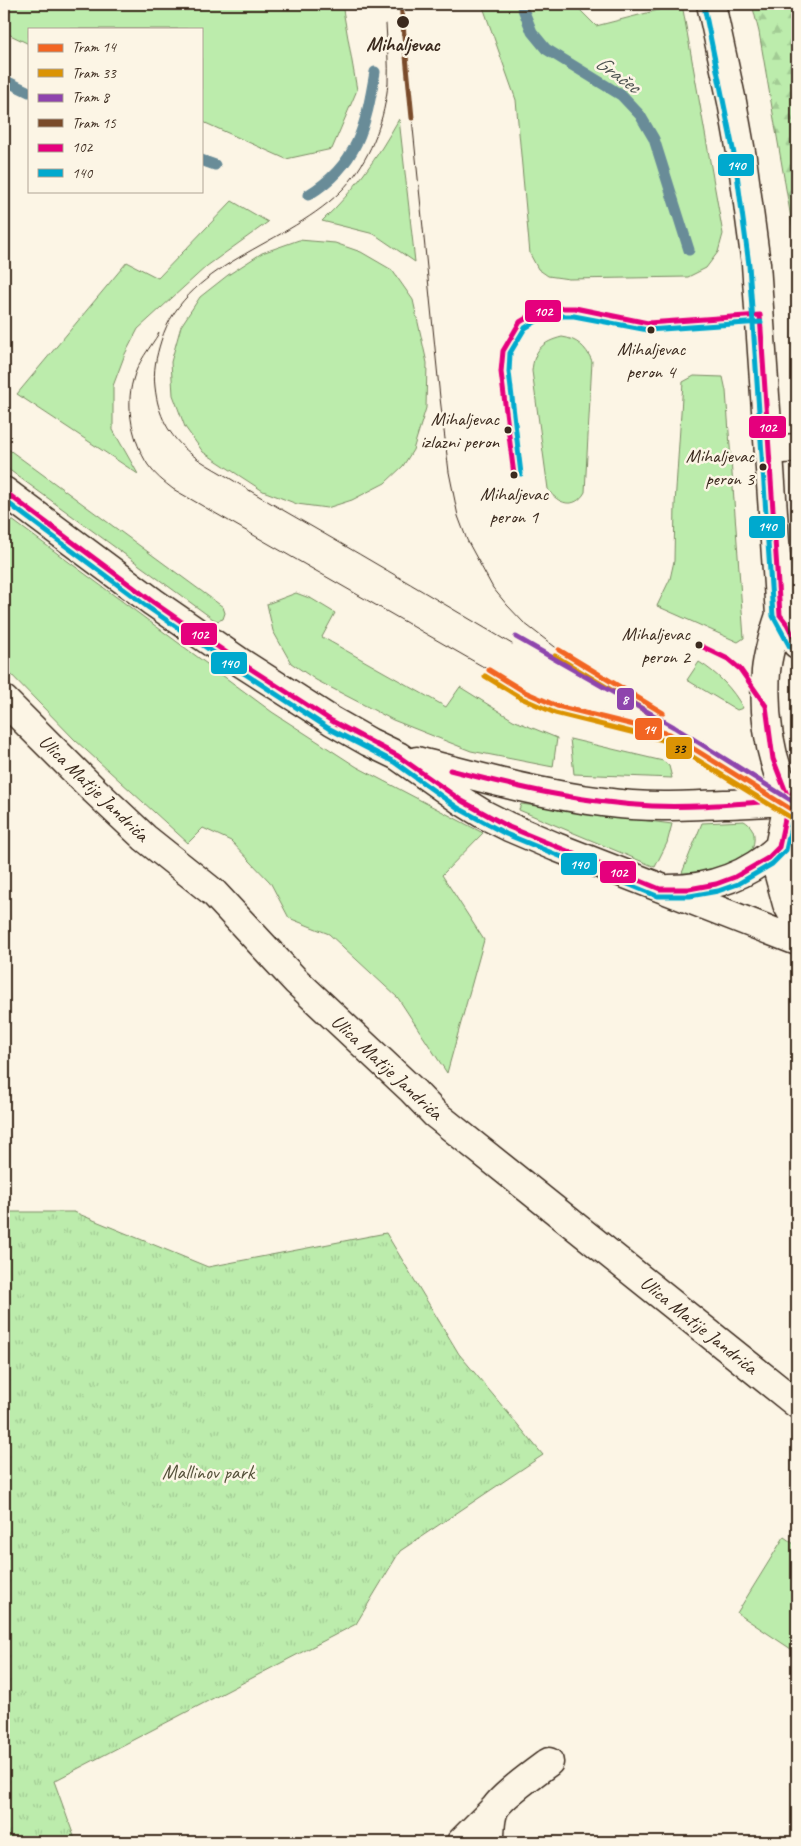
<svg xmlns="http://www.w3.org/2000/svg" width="801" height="1846" font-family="Caveat,sans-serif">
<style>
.grass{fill:#bcecac;stroke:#7c8b65}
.forest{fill:url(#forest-firs);stroke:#7c8b65}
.park{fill:url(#park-tufts);stroke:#7c8b65}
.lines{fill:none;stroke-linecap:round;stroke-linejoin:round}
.stream{stroke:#698c98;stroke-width:11}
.street-casing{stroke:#3b2a1e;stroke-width:31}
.secondary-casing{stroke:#3b2a1e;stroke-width:31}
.street{stroke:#fcf5e5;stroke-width:28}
.secondary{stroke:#fcf5e5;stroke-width:28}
.tram{stroke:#3b2a1e;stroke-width:1}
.bus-1-casing{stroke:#fcf5e5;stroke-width:9}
.bus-2-casing{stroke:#fcf5e5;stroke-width:9}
.bus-1{stroke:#e5007d;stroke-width:5}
.bus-2{stroke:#00a9ce;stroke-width:5}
.tram-1-casing{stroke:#fcf5e5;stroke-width:9}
.tram-2-casing{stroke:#fcf5e5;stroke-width:9}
.tram-3-casing{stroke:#fcf5e5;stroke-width:9}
.tram-4-casing{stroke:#fcf5e5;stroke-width:9}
.tram-1{stroke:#f26522;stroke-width:5}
.tram-2{stroke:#db9304;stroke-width:5}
.tram-3{stroke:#8e44ad;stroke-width:5}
.tram-4{stroke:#7a4b2a;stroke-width:5}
.stop-dot{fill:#3b2a1e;stroke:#fcf5e5;stroke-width:2}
.labels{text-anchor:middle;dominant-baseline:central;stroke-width:5;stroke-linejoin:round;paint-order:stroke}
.bus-label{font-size:19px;fill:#3b2a1e;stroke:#fcf5e5;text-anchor:end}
.stop-label{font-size:20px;font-weight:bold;fill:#3b2a1e;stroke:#fcf5e5}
.street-label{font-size:20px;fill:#3b2a1e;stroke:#fcf5e5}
.park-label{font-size:20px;fill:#55513a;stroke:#fcf5e5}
.water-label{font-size:21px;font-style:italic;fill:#4e5351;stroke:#fcf5e5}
.line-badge{stroke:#fcf5e5;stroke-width:2}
.badge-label{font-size:14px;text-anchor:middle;font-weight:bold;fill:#fff}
.pale-badge-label{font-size:14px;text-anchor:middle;font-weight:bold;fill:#111}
</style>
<defs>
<pattern id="forest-firs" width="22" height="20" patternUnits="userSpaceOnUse" patternTransform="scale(1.25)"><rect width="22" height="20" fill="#bcecac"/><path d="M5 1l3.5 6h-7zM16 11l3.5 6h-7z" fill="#a2cb94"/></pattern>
<pattern id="park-tufts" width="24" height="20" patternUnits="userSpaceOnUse" patternTransform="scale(1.25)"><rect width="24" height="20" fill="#bcecac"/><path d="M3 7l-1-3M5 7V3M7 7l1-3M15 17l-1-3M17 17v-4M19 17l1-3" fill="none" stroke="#a2cb94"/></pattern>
</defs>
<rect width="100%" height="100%" fill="#fcf5e5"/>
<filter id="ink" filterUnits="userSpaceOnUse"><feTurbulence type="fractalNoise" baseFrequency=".02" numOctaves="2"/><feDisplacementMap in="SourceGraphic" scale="10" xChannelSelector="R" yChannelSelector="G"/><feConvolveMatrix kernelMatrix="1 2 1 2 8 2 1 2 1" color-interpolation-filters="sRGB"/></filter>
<g filter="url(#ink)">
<!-- grass -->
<path class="grass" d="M4,4H342L357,90L332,149L286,159L201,121V29H29V44L4,32Z
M482,4H574L596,26L682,4L723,234L718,252L706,268L688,277L569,279L548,276L538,269L530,254L516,100Z
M399,119L415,262L374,234L322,221C355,190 377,158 399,119Z
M232,201L268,222L207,266L138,329L125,354L113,386V430L138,474L17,394L127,262L158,278Z
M299,240L335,243L361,252L392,270L413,300L427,363L426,408L413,450L403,466L385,483L352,500L327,508L297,504L263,491L203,452L185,427L173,395L171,362L181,326L200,297L228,275L262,253Z
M562,337C577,339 586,347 592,361L585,492C575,510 557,504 548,489L532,371C534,350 542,342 562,337Z
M694,376L723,377L726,391L744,638L738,642L657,606L670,579L674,561L675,504L683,382Z
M4,446L223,607L225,613L223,619L217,621L213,619L4,466Z
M4,514L272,712L357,767L483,833L442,875L484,940L447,1073L398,998L329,934L289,918L270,882L231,841L203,828L188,843L75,740L4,667Z
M296,593L312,599L335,613L322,637L446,707L460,687L513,720L557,738L553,767L471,751L393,720L316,680L291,663L273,631L267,604Z
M699,662C717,673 733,689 743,708L737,710L687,680Z
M570,739L663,761L669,766L672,778L574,774Z
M521,804L672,824L667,843L655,867L519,810Z
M744,821C758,829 755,843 750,855L713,872L682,873L702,823Z
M784,1537L797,1546V1653L737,1613Z"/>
<!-- forest -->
<path class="forest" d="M752,4H797V253L759,32Z"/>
<!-- park -->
<path class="park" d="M4,1212H74L208,1267L386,1233L459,1354L543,1455L400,1551L356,1624L54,1781L76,1842H4Z"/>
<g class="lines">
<!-- stream -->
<path class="stream" d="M521,4L532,32L546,49L621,95L640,115L654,139L689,250
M4,80L29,92
M201,160L215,165
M308,195C358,165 366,125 375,72"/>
<defs>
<path id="street" d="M769,450L797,448
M4,700L94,790L145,838L214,893L296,981L412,1090L435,1114L797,1404
M461,1842L495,1808
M490,1842C490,1832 490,1817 495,1808C502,1796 537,1771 549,1762"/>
<path id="secondary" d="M711,4L732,102L742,158L756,264L780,615C774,633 768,652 766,671C763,716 770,760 789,800
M4,491L153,602L240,662L332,721L369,742L398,756L462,801L483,814L509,827L556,847L797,941
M780,615L787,624L797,644
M417,761C478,777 540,794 603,802C644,808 684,806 725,804C749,803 773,803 797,799
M797,785L789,800L779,847L778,871L787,904L797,922
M669,889C711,889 748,876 779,847"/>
</defs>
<!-- street casing -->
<use href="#street" class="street-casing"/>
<!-- secondary casing -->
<use href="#secondary" class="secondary-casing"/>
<!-- street -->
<use href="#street" class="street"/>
<!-- secondary -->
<use href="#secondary" class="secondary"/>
<!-- tram -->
<path class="tram" d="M386,24C387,43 389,64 388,83C385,118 372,154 350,181C299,244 186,258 161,341C156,357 153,371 155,387C158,415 168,435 191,454C201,462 214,469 226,476C253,493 281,509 309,525C377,564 444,604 512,644
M412,118L440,398L449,472L458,516L467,540L493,588L507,605L524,623L559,650
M159,333C150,348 137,363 133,380C125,407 133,442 148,465C155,475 164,482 173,489L489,670"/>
<defs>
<path id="bus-1" d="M514,475L501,372L503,351L520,322L535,313L556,308H575L648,323L760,315L780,615L787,624L797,644
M4,491L153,602L240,662L332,721L398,756L462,801L509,827L660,889H689L716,884L735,877L768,858L779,847L789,800L797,784
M699,645L728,659L740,669L766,706L773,759L789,800
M450,770C516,787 584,803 652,806C697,808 744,803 789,800"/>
<path id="bus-2" d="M704,6L735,159L749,265L773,616L790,647
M521,474L509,372L510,353L525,328L538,320L557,316H574L648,330L761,322
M4,500L149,608L236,668L328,728L394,762L458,808L506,834L657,896H690L718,891L738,884L772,864L786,850L797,800"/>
</defs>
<!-- bus-1 casing -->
<use href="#bus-1" class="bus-1-casing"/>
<!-- bus-2 casing -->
<use href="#bus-2" class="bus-2-casing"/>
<!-- bus-1 -->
<use href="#bus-1" class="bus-1"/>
<!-- bus-2 -->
<use href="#bus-2" class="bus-2"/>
<defs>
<path id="tram-1" d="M559,650L663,713
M489,670L525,692L557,706L670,734L797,813"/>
<path id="tram-2" d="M555,656L659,719
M485,676L521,698L555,713L667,741L793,819"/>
<path id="tram-3" d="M516,637L674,727L797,804"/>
<path id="tram-4" d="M401,4L412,118"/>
</defs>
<!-- tram-1 casing -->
<use href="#tram-1" class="tram-1-casing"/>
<!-- tram-2 casing -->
<use href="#tram-2" class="tram-2-casing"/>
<!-- tram-3 casing -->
<use href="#tram-3" class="tram-3-casing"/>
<!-- tram-4 casing -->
<use href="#tram-4" class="tram-4-casing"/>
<!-- tram-1 -->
<use href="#tram-1" class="tram-1"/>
<!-- tram-2 -->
<use href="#tram-2" class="tram-2"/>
<!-- tram-3 -->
<use href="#tram-3" class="tram-3"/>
<!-- tram-4 -->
<use href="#tram-4" class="tram-4"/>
</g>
</g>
<!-- markers -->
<g class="stop-dot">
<circle cx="403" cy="22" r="7"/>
<circle cx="651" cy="330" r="4.5"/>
<circle cx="508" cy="430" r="4.5"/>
<circle cx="763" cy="467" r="4.5"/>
<circle cx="514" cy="475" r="4.5"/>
<circle cx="699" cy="645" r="4.5"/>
</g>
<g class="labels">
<!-- bus labels -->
<g class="bus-label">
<text x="651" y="349" text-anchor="middle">Mihaljevac<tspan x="651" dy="23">peron 4</tspan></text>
<text x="499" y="419">Mihaljevac<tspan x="499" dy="23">izlazni peron</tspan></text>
<text x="754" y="456">Mihaljevac<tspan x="754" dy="23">peron 3</tspan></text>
<text x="514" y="494" text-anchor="middle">Mihaljevac<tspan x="514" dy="23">peron 1</tspan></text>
<text x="690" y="634">Mihaljevac<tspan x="690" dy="23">peron 2</tspan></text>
</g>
<!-- stop labels -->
<g class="stop-label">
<text x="403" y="44">Mihaljevac</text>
</g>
<!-- street labels -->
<g class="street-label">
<text transform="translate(94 788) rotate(44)">Ulica Matije Jandrića</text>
<text transform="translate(387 1067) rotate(43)">Ulica Matije Jandrića</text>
<text transform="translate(699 1325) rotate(39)">Ulica Matije Jandrića</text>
</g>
<!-- park labels -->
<g class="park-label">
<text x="208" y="1472">Mallinov park</text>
</g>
<!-- water labels -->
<g class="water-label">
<text transform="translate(618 74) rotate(36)">Gračec</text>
</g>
</g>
<g class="line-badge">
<rect x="717" y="153" width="38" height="24" rx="5" fill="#00a9ce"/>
<rect x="524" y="299" width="38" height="24" rx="5" fill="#e5007d"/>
<rect x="748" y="415" width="39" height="24" rx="5" fill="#e5007d"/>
<rect x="748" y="515" width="38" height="24" rx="5" fill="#00a9ce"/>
<rect x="180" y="622" width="38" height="24" rx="5" fill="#e5007d"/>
<rect x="210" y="651" width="38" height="24" rx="5" fill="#00a9ce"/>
<rect x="616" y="687" width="19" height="24" rx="5" fill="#8e44ad"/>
<rect x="634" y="717" width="29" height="24" rx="5" fill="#f26522"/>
<rect x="665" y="736" width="28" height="24" rx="5" fill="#db9304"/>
<rect x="560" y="852" width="38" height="24" rx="5" fill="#00a9ce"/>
<rect x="599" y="860" width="38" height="24" rx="5" fill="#e5007d"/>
</g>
<g class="badge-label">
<text x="736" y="170">140</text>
<text x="543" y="316">102</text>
<text x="767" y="432">102</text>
<text x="767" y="531">140</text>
<text x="199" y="639">102</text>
<text x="229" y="668">140</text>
<text x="625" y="704">8</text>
<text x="649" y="734">14</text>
<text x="579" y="869">140</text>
<text x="618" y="877">102</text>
</g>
<g class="pale-badge-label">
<text x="679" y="753">33</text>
</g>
<!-- margin -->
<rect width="801" height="1846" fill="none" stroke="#fcf5e5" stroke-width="20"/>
<rect x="10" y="10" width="781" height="1826" fill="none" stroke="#3b2a1e" stroke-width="2" filter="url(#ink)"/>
<!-- legend -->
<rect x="28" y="28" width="175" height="165" fill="#fcf5e5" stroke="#afa495"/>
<rect x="38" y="44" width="25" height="8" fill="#f26522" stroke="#afa495"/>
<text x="72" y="52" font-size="15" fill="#3b2a1e">Tram 14</text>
<rect x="38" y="69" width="25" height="8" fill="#db9304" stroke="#afa495"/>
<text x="72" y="78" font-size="15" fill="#3b2a1e">Tram 33</text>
<rect x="38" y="94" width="25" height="8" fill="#8e44ad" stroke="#afa495"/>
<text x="72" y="102" font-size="15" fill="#3b2a1e">Tram 8</text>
<rect x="38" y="119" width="25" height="8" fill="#7a4b2a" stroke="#afa495"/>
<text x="72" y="128" font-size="15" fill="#3b2a1e">Tram 15</text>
<rect x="38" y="144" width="25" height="8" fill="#e5007d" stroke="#afa495"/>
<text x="72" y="152" font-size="15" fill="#3b2a1e">102</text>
<rect x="38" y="169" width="25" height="8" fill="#00a9ce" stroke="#afa495"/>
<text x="72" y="178" font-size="15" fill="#3b2a1e">140</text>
</svg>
